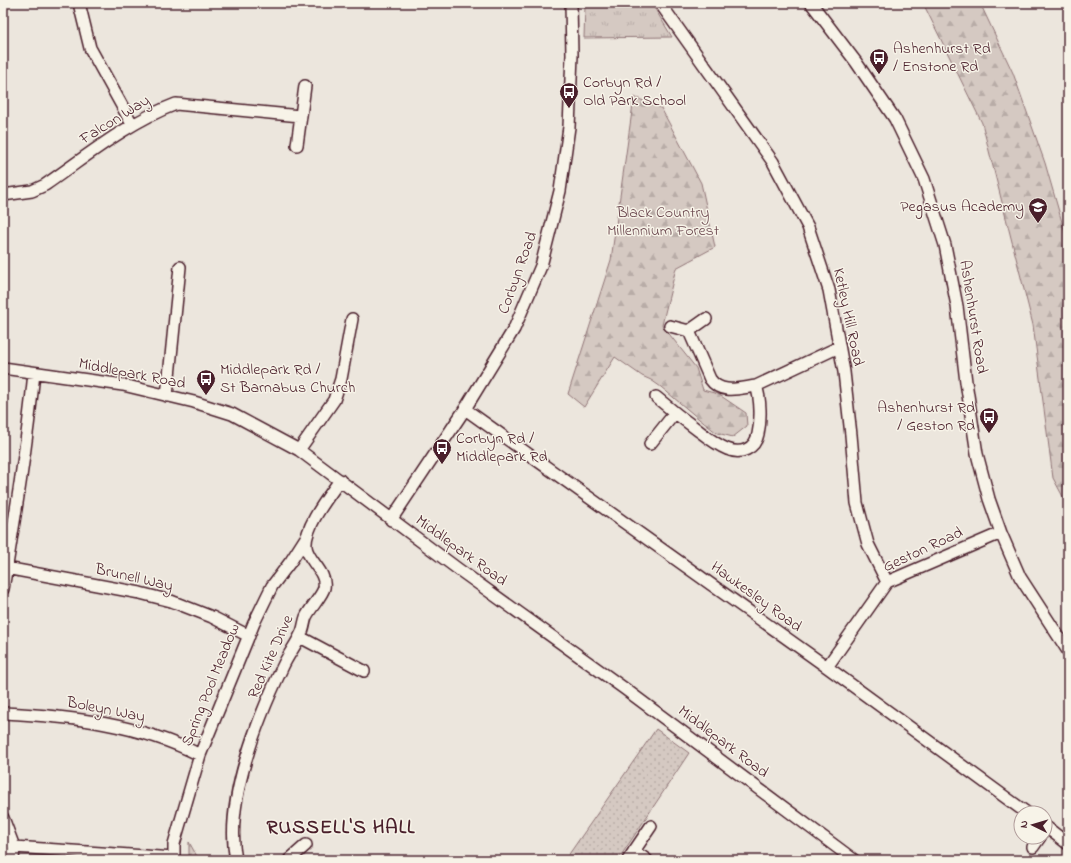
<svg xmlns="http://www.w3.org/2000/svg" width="1071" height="863" font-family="'Indie Flower',sans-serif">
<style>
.grass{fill:url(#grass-tufts);stroke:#907476}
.forest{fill:url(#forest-firs);stroke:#907476}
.park{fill:url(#park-dots);stroke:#907476}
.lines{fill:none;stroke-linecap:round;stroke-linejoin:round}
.minor-casing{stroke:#4a1f2b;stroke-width:14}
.minor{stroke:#f7f3e8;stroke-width:11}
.labels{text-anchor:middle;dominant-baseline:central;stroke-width:3;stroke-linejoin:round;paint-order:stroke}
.poi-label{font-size:16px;fill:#4a1f2b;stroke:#f7f3e8;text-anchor:start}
.street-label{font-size:16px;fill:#4a1f2b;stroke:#f7f3e8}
.park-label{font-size:16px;fill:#6d4a51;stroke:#f7f3e8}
.district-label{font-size:20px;font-weight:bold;letter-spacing:1px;fill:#4a1f2b;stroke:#f7f3e8}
</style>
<defs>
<pattern id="grass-tufts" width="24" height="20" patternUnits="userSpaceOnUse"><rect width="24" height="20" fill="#d5c9c2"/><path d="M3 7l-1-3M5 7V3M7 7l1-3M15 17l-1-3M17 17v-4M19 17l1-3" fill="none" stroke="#b8aca7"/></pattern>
<pattern id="forest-firs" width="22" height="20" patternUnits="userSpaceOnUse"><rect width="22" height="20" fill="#d5c9c2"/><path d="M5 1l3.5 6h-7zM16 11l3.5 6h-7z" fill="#b8aca7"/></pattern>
<pattern id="park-dots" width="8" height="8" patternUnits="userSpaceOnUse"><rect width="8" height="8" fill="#d5c9c2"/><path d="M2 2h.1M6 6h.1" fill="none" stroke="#b8aca7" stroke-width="1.8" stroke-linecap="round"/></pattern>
</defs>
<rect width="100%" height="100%" fill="#ece6dd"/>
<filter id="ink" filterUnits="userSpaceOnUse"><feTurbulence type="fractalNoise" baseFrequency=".025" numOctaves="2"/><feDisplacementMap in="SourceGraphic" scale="8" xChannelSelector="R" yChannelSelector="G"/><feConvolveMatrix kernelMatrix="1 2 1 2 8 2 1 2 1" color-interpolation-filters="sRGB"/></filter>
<g filter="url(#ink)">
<!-- grass -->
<path class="grass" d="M588,3H650L655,9L672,37L584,38L585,6Z"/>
<!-- forest -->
<path class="forest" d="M923,3H959L964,8L968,3H980L1013,73L1045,163L1068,243V506L1053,478L1033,325L982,123Z
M634,97L661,108L701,183L715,247L676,268L662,325L696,368L703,390L718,394L746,413L747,426L733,437L717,433L699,419L661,387L651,380L642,376L615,357L584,407L568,394L611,260Z"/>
<!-- park -->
<path class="park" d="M656,729L689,753L618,860H565Z
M189,842L199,860H189Z"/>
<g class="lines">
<defs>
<path id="minor" d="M79,3L90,48L132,124
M660,3L773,162L808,227L829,290L844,372L851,435L857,503L868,544L887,582
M811,3L856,62L895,119L924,179L945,245L957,306L966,382L977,454L989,499L1001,533L1020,577L1068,651
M297,145L305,86
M3,195L32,191L45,185C87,156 128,122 176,104L300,116
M670,326L689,331L706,319
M689,331L710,379C721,395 740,388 756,386
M3,368L123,385L194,402L232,414L299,450L458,569L625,689L854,860
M167,396L180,267
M656,397C670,409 684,420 699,431C708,438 717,445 727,449C741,455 755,449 758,434C761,421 761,399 756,386L839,347
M465,409L827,667L1027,813
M650,444L674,414
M299,450L334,400L341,379L352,319
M391,520L465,409L514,329L541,266L560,191L569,127L572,55L571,3
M6,568L140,593L171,601L212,617L249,636
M3,589C15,517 27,445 34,373
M300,637L364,671
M827,667L887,582L1001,533
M3,713C70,716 139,724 200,755
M3,818L14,847L13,860
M1045,826L1068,844
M14,847L174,858
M1033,847L1040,837
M634,851L647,860
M174,860V844L200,755L254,623L272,586L291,561L307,536
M236,860C224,802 258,718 283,666C288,655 296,645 301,634C304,629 304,622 306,617C310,608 322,596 324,588C327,572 308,561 306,547C304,527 329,496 340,480
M289,860L306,845
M628,860L651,826"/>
</defs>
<!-- minor casing -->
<use href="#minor" class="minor-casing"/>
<!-- minor -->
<use href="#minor" class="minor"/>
</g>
</g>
<!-- icons -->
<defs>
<symbol id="bus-pin" viewBox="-11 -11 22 30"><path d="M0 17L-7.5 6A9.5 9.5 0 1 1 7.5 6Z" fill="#4a1f2b" stroke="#f7f3e8"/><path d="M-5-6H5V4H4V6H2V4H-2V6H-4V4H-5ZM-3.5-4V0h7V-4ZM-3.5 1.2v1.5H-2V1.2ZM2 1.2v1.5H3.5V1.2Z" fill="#fff"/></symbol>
<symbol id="school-pin" viewBox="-11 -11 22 30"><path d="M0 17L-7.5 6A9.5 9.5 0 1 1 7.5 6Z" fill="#4a1f2b" stroke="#f7f3e8"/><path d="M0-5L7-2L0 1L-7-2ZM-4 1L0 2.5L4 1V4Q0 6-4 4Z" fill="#fff"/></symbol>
</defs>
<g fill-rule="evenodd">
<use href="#bus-pin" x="868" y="47" width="22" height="30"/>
<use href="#bus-pin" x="558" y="81" width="22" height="30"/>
<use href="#school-pin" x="1027" y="196" width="22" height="30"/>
<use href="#bus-pin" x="195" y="368" width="22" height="30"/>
<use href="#bus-pin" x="978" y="406" width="22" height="30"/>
<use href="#bus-pin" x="431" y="437" width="22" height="30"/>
</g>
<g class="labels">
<!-- poi labels -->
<g class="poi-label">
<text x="893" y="49">Ashenhurst Rd<tspan x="893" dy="18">/ Enstone Rd</tspan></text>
<text x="583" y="83">Corbyn Rd /<tspan x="583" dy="18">Old Park School</tspan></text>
<text x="1024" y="207" text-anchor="end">Pegasus Academy</text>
<text x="220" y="370">Middlepark Rd /<tspan x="220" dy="18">St Barnabus Church</tspan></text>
<text x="975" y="408" text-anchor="end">Ashenhurst Rd<tspan x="975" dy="18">/ Geston Rd</tspan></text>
<text x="456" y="439">Corbyn Rd /<tspan x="456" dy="18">Middlepark Rd</tspan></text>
</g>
<!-- street labels -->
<g class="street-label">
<text transform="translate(115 120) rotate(-32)">Falcon Way</text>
<text transform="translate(518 273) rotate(-70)">Corbyn Road</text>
<text transform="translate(848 317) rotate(78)">Ketley Hill Road</text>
<text transform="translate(973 317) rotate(81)">Ashenhurst Road</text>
<text transform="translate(132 374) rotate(11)">Middlepark Road</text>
<text transform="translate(923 550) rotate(-25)">Geston Road</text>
<text transform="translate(461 551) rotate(36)">Middlepark Road</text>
<text transform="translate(134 578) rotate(13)">Brunell Way</text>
<text transform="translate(756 597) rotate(36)">Hawkesley Road</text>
<text transform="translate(271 657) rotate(-66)">Red Kite Drive</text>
<text transform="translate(211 685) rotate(-68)">Spring Pool Meadow</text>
<text transform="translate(106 710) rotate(11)">Boleyn Way</text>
<text transform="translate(723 742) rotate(37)">Middlepark Road</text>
</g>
<!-- park labels -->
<g class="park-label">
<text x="663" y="213">Black Country<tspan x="663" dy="18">Millennium Forest</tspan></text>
</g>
<!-- district labels -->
<g class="district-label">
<text x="341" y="828">RUSSELL'S HALL</text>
</g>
</g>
<!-- margin -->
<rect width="1071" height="863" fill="none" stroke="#f7f3e8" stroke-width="16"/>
<rect x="8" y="8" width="1055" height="847" fill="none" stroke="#4a1f2b" stroke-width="1.5" filter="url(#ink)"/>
<!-- north arrow -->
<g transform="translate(1033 825) rotate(275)"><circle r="19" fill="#f7f3e8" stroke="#b29e9c"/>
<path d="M0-3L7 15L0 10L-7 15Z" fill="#4a1f2b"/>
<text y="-6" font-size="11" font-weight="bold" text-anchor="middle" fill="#4a1f2b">N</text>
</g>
</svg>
